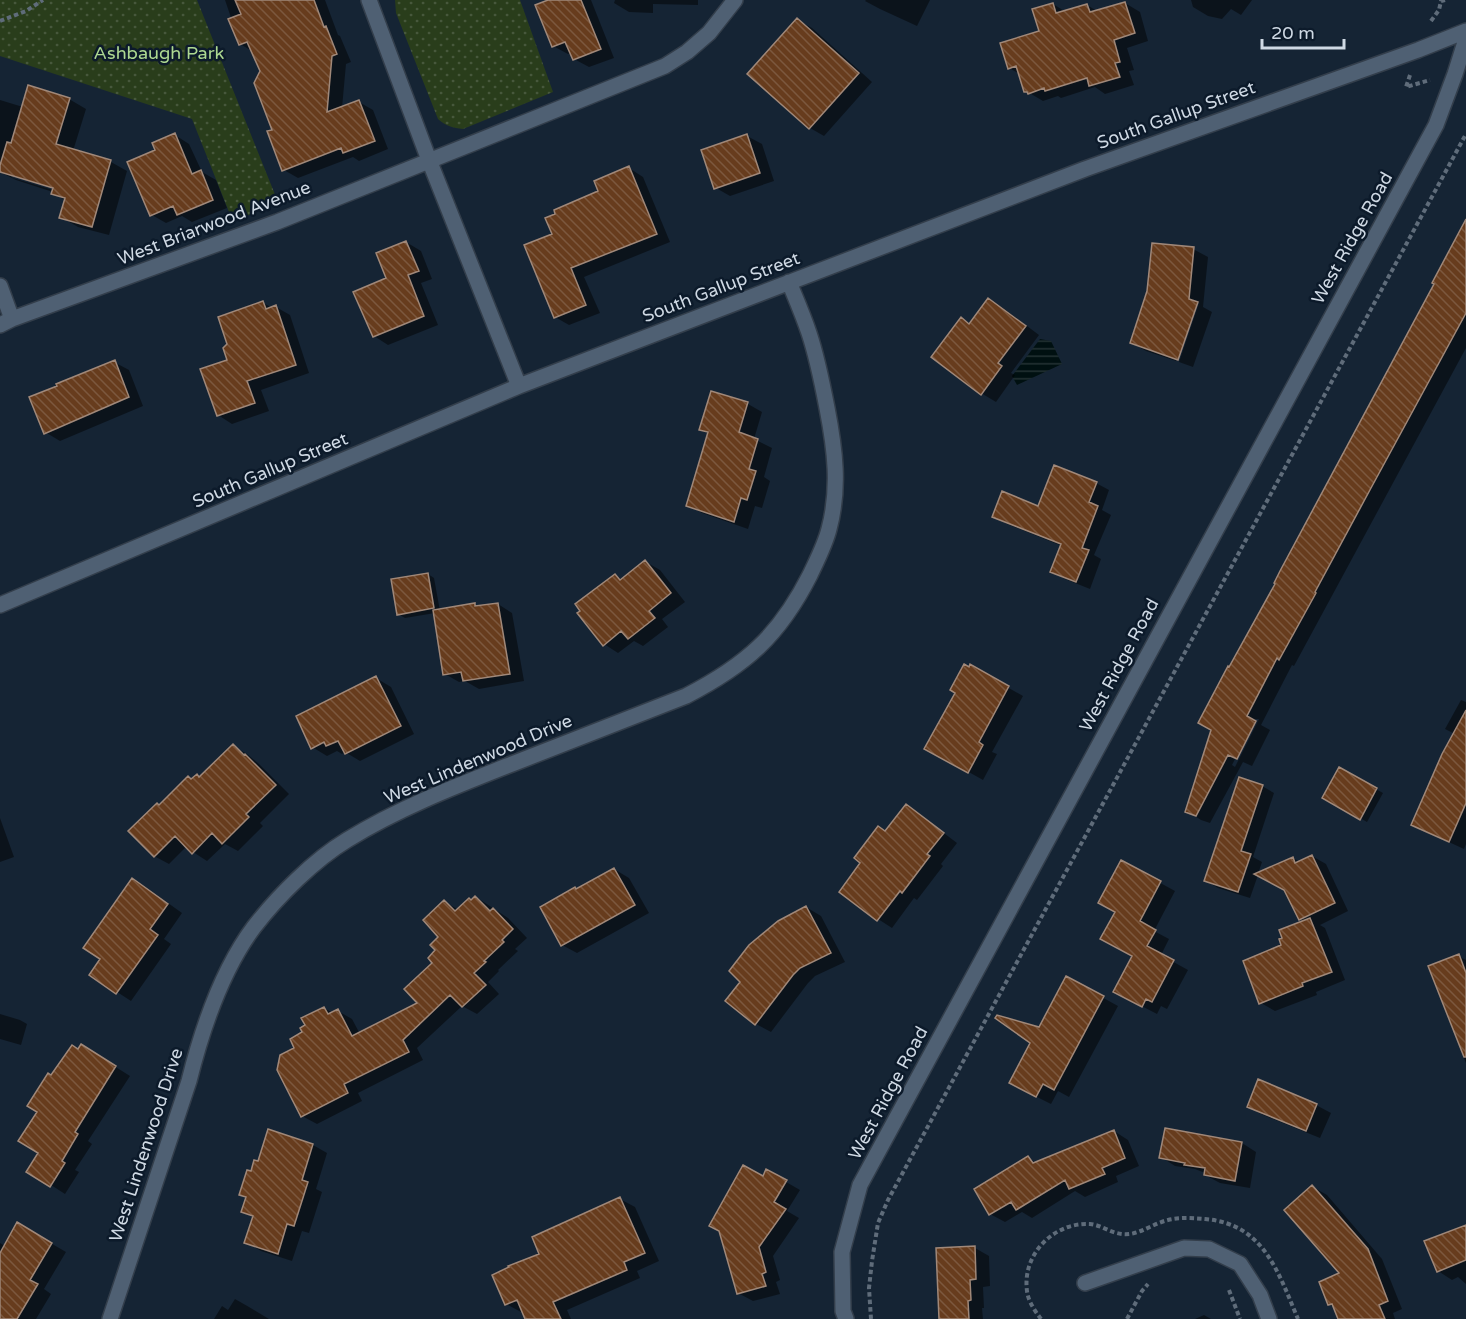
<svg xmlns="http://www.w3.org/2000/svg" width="1466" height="1319" font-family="'Varela Round',sans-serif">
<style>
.park{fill:url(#park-dots)}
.water{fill:url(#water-rules)}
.shadow{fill:#0007;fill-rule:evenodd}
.building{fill:url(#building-back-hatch);stroke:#a08879;stroke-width:1.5}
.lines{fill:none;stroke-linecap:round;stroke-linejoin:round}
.minor-casing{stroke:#333e4b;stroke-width:18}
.path{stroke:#5f6c7a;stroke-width:4;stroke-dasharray:4.5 3;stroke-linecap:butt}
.minor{stroke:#4f6073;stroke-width:15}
.labels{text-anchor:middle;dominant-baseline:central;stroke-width:5;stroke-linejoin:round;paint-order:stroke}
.park-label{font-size:18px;fill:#add891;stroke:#0c1a2a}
.street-label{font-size:18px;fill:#cfd9e4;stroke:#0c1a2a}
</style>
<defs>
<pattern id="park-dots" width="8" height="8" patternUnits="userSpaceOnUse" patternTransform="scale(1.5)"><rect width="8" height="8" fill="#293d1b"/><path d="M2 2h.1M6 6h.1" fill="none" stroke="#47583c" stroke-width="1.8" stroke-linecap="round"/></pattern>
<pattern id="water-rules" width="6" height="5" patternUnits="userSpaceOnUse" patternTransform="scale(1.5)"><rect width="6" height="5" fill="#001011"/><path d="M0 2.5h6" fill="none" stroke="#243234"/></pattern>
<pattern id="building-back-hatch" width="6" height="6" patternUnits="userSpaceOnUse" patternTransform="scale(1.5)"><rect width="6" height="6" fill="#673c1d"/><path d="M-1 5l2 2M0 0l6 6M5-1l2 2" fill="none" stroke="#7c583e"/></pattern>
</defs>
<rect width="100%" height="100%" fill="#152434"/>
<!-- park -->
<path class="park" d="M0,0H197L278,202L233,222L192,119L0,56Z
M395,0H520L553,92L463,129C453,128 446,126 438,119L396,13Z"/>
<!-- water -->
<path class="water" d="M1040,339L1051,341L1062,364L1017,385L1012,376Z"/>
<!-- shadow -->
<path class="shadow" d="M225,0H325L338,35L340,36L351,62L346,64L342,108L359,102L373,110L388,149L359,161L353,157L298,178L284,170L261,71L252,51L240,44Z
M552,0H591L614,58L589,67L574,59L572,53L568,54L553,46Z
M615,0H698V5L653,4V13L629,12L614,3Z
M866,0H930L917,26L880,9L865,1Z
M1191,0H1252L1241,15L1231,9L1222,19L1208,16L1193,7Z
M1125,3L1140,12L1148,41L1127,48L1134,70L1129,71L1134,85L1105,94L1095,87L1061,98L1058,96L1043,101L1026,91L1020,74L1009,68L1041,32L1053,4L1066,12L1087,5L1097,11Z
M797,20L812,28L872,82L824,136L810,128Z
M69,99L86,109L73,151L111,162L127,171L109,235L78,227L61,217L66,201L53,193V192L16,180L0,172V100L23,107ZM8,173L61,189L60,192L13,178Z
M175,135L189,144L202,172L216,180L227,208L192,222L182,216L166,223L152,215L157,151Z
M747,136L762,144L774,181L730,196L716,188Z
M629,168L643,177L670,242L584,277L600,313L569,325L555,317L554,235L600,192Z
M1466,222V348L1294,666L1292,665L1261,725L1270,730L1252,766L1243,762L1210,823L1201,820L1187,811L1230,669L1436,283ZM1255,719H1259L1235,767L1232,765Z
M406,242L421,251L432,279L421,283L438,325L388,345L374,336L388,279Z
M1193,249L1208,257L1203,307L1212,312L1193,367L1179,362L1199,303H1196L1176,361L1146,351L1132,343Z
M989,300L1003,308L1039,335L1011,373L1015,375L996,402L981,393L961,319L970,324Z
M263,303L273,308L276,307L290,315L309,373L261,390L269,411L232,424L218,415L229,361Z
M114,362L129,370L143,406L60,441L45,432L59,387Z
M712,392L748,404L762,412L754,439L772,448L764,477L770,481L762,508L755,506L748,529L702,513L687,505L709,434L701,429Z
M1096,483L1109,490L1102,510L1111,515L1094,555L1101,559L1090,589L1065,579L1052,572L1062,546L1007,524L994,516L1039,508Z
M646,562L660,570L685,602L662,619L668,627L643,646L634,641L618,653L604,644L615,575L623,580Z
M428,574L434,578L440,611L474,605L478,607L498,604L512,613L524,681L479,689L465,681L459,682L445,674L435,613L405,618L398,614Z
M970,666L1023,696L992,752L997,754L983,780L926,748Z
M376,678L391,687L414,734L360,761L345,752L342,754L337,751L327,756L312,747Z
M1461,700L1466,702V844L1464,849L1427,832L1413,824L1455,734L1445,729Z
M233,746L247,754L259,764L289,794L260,823L263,826L238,851L225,844L207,861L193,852L187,846L169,864L154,856L160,806L192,780L200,778Z
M1340,769L1383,793L1367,822L1324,798Z
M1262,786L1274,793L1253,857L1262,862L1258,874L1293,858L1300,862L1312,856L1326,864L1348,911L1320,925L1325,928L1345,980L1316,992L1317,995L1275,1011L1261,1003L1283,946L1304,922L1300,919L1286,890L1258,875L1250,898L1218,888L1206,881Z
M906,806L920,815L957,843L941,864L943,866L917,900L914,898L892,928L878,919L886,832Z
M0,818L14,857L0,862Z
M1122,862L1175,891L1154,931L1169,939L1161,955L1188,970L1167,1009L1161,1006L1157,1014L1130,1000L1134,956L1116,912Z
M614,869L629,878L649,913L577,953L562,945L577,890Z
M132,880L147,888L182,913L164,939L171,944L131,1001L91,975L102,959Z
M476,897L508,918L527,938L515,949L518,951L498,970L499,971L488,982L499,994L477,1014L462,1006L417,1048L423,1060L358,1093L362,1101L317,1124L302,1116L296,1049L304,1033L324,1008L333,1013L338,1011L352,1019L360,1034L420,1004L437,950L441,937L445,902L459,910Z
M806,907L821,916L845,962L815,976L808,983L771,1032L756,1024L727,1001L742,981Z
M1458,956L1466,960V1063L1463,1056L1465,1055Z
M1067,978L1118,1006L1069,1097L1058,1091L1051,1104L1025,1091L1040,1029Z
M0,1014L20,1020L27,1024L21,1045L0,1039Z
M78,1051L95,1054L130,1076L88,1141L92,1144L75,1170L79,1172L65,1194L51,1185L40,1152L39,1112L52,1077Z
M1316,1105L1331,1113L1320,1138L1263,1115L1248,1107Z
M1166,1130L1242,1143L1256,1152L1250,1188L1220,1183L1205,1175V1173L1195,1169L1175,1166L1161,1157Z
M1114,1131L1128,1140L1139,1166L1116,1176L1118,1182L1085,1197L1075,1191L1032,1218L1022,1212L1005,1222L990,1214L1028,1158L1037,1163Z
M313,1145L327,1153L316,1189L322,1192L309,1233L302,1231L292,1261L261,1251L246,1242L254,1218L243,1211L247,1198L241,1194L251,1172Z
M767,1171L800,1190L787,1211L799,1218L773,1256L780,1280L776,1282L780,1294L753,1301L738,1293L763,1178Z
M1313,1187L1327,1195L1382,1259L1402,1309L1393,1313L1395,1319H1340L1335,1308L1329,1304L1341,1274Z
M620,1199L635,1207L659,1261L637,1271L640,1278L567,1310L571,1319H527L523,1311L521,1312L506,1304L541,1255Z
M18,1224L66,1252L44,1289L51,1294L36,1319H0V1243L5,1246Z
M1466,1226V1284L1458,1277L1452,1280L1438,1271Z
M975,1248L989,1256L990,1286L983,1287L984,1308H982L983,1319H940Z
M235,1299L249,1307L269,1319H214L222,1306L228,1310Z
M1204,1315L1211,1319H1195Z"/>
<!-- building -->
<path class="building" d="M235,0H314L324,27L326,26L337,54L332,56L327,112L359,100L375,141L343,153L341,148L282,171L267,131L272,130L254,83L260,71L247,42L239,45L228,19L241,14Z
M548,0H581L601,49L573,60L565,42L552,47L535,5Z
M1125,2L1135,33L1114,40L1120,62L1115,63L1120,77L1089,86L1087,78L1045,91L1044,88L1028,94L1027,92H1024L1016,66L1008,69L1000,43L1039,31L1032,9L1053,3L1056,13L1087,4L1090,12Z
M797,18L859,73L809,129L747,74Z
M28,85L70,98L56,144L111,160L92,227L59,218L65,198L51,194L53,188L0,172V165L7,142L11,143Z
M175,133L192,174L201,170L213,200L177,215L173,206L150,216L127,162L155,150L152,143Z
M747,134L760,173L714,189L701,150Z
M629,166L657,234L571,268L586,305L554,318L524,245L552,234L545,218L555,214L554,210L598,191L594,181Z
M1466,219V313L1371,488L1315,592L1316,593L1279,660L1277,658L1247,716L1256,721L1237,759L1228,755L1196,816L1185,812L1211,730L1198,723L1228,666L1229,667L1275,584L1274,583L1280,571L1434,284L1432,283Z
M406,241L419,271L408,275L424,316L373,337L353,292L386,278L376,253Z
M1152,243L1194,247L1189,299L1198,302L1178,360L1130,343L1147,291Z
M988,298L1026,326L998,363L1002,366L981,395L931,357L961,317L969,324Z
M263,301L266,309L276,305L296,365L247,381L255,403L217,416L200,369L227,360L223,348L227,344L218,317Z
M115,360L129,397L44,434L29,397L57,386L56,384Z
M711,391L748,402L739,432L758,439L749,469L756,471L747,500L741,498L734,522L686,506L708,432L699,430Z
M1054,465L1097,482L1089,502L1098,506L1082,548L1089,550L1076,582L1050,572L1061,544L992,517L1002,491L1038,506Z
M645,560L671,593L649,611L655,618L628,639L621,631L603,646L577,613L580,611L575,604L615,574L620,580Z
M428,573L434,608L397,615L391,579Z
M475,603V606L498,603L510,674L463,681L461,672L443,675L433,610Z
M964,664L969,667L970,664L1009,686L979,742L983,745L968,773L924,749L955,693L950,690Z
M376,676L401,726L345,754L338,741L326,746L324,742L311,749L296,716Z
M1466,710V803L1449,842L1411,825L1442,754Z
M233,744L244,755L245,754L276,785L246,814L249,817L222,844L212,833L192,854L175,836L154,857L128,831L157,803L159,805L188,776L191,779L197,774L199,777Z
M1339,767L1377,788L1360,820L1322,798Z
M1239,777L1263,785L1241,851L1251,854L1238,892L1204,881Z
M906,804L944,833L927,854L930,856L902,893L900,891L877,921L839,892L860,863L854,858L878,826L885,831Z
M1312,855L1335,903L1299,920L1284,890L1254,874L1293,857L1295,863Z
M1121,860L1161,881L1140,921L1156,930L1147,946L1174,960L1152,1002L1146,999L1142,1007L1113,992L1132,956L1100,939L1115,912L1098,903Z
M614,868L635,905L561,946L540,907L575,887L576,889Z
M132,878L168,904L150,929L158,935L116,994L89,975L100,959L83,948Z
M475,896L490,911L493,908L513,929L502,940L504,942L484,961L486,962L474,973L486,985L462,1007L450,995L403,1040L409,1052L344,1084L348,1093L301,1117L277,1070L280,1055L294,1048L290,1039L302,1032L300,1028L305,1025L301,1018L324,1007L328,1014L338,1009L352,1036L417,1003L404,989L432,963L428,958L435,950L430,945L438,937L423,920L444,900L455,911L469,898L471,900Z
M806,906L831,953L800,968L793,975L755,1025L725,1001L740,982L729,971L749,945L778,921Z
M1310,918L1332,972L1302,983L1303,986L1259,1004L1243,961L1281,945L1279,939L1282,938L1279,930Z
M1459,954L1466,973V1057H1464L1428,966Z
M1066,976L1104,996L1054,1090L1043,1084L1036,1097L1009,1083L1030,1043L995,1018L997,1015L1039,1027Z
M81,1044L116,1066L75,1132L78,1134L62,1161L65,1163L50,1187L26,1172L38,1153L18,1141L37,1112L27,1106L48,1073L51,1075L72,1045L78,1049Z
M1258,1079L1317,1104L1306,1131L1247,1107Z
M1165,1128L1242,1142L1235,1181L1204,1175L1205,1168L1184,1165L1185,1163L1159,1158Z
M268,1129L313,1144L302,1180L308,1182L294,1226L287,1224L278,1254L244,1243L253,1216L241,1212L246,1197L239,1195L247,1170L251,1171L254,1160L258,1161Z
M1114,1130L1125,1158L1102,1168L1105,1174L1069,1189L1065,1180L1016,1210L1011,1202L989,1215L974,1189L1028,1156L1033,1163Z
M743,1165L763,1176L766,1169L787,1180L774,1202L786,1209L759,1247L766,1272L762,1274L766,1286L737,1294L719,1231L709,1226Z
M1312,1185L1368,1249L1388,1301L1379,1305L1385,1319H1338L1332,1304L1328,1305L1319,1282L1339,1273L1284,1210Z
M620,1197L645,1253L624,1262L627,1270L553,1302L561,1319H525L517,1300L505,1305L492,1275L509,1267L508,1266L539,1254L532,1237Z
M17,1222L52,1243L30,1280L38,1284L17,1319H0V1253Z
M1466,1225V1260L1437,1272L1424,1241Z
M975,1246L976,1279L970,1280L971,1300L968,1301L969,1319H939L936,1248Z"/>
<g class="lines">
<defs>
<path id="minor" d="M369,0L429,160L519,386
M0,286L12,319
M0,325L12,319L277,222L665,66L687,52L709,33L735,0
M0,605L519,386L1085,169L1418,50L1466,31
M1085,1283L1184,1248L1209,1249L1240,1264L1260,1295L1269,1319
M110,1319L189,1081C202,1029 221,971 254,927C278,896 314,860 347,840C399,808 456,786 512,764C570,741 628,719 686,696C746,665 779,636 810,575C817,560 825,545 829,529C840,488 835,449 827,408C822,382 817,357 809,333C803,315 796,299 789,282
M846,1319L843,1311L842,1252L860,1185L1436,125L1455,74L1466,39"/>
</defs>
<!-- minor casing -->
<use href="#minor" class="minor-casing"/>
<!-- path -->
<path class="path" d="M0,21L26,11L43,0
M1431,21L1439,10L1441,1L1445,0
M1410,75L1406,87L1430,80
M1229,1290L1240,1319
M871,1319L869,1288L872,1261L878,1223L888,1200L1466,134
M1041,1319C1035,1311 1028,1301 1027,1291C1022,1254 1054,1222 1090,1224C1103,1225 1113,1236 1130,1234C1143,1232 1155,1223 1168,1220C1180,1217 1193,1218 1205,1219C1264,1224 1278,1272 1298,1319
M1127,1319L1142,1291L1148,1284"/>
<!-- minor -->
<use href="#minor" class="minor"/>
</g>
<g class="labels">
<!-- park labels -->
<g class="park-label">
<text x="159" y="53">Ashbaugh Park</text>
</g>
<!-- street labels -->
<g class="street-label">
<text transform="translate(1176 115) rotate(-20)">South Gallup Street</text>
<text transform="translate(214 223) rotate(-21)">West Briarwood Avenue</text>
<text transform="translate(1352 238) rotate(-61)">West Ridge Road</text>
<text transform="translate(721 287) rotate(-21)">South Gallup Street</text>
<text transform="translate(270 470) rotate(-23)">South Gallup Street</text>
<text transform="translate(1119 665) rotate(-62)">West Ridge Road</text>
<text transform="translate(478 759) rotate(-23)">West Lindenwood Drive</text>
<text transform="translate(888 1093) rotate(-62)">West Ridge Road</text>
<text transform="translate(146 1145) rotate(-72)">West Lindenwood Drive</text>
</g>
</g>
<!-- scale -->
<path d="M1262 39v9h82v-9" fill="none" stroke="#cfd9e4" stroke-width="3"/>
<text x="1271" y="39" font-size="18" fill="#cfd9e4" stroke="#0c1a2a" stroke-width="4.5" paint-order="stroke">20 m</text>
</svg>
